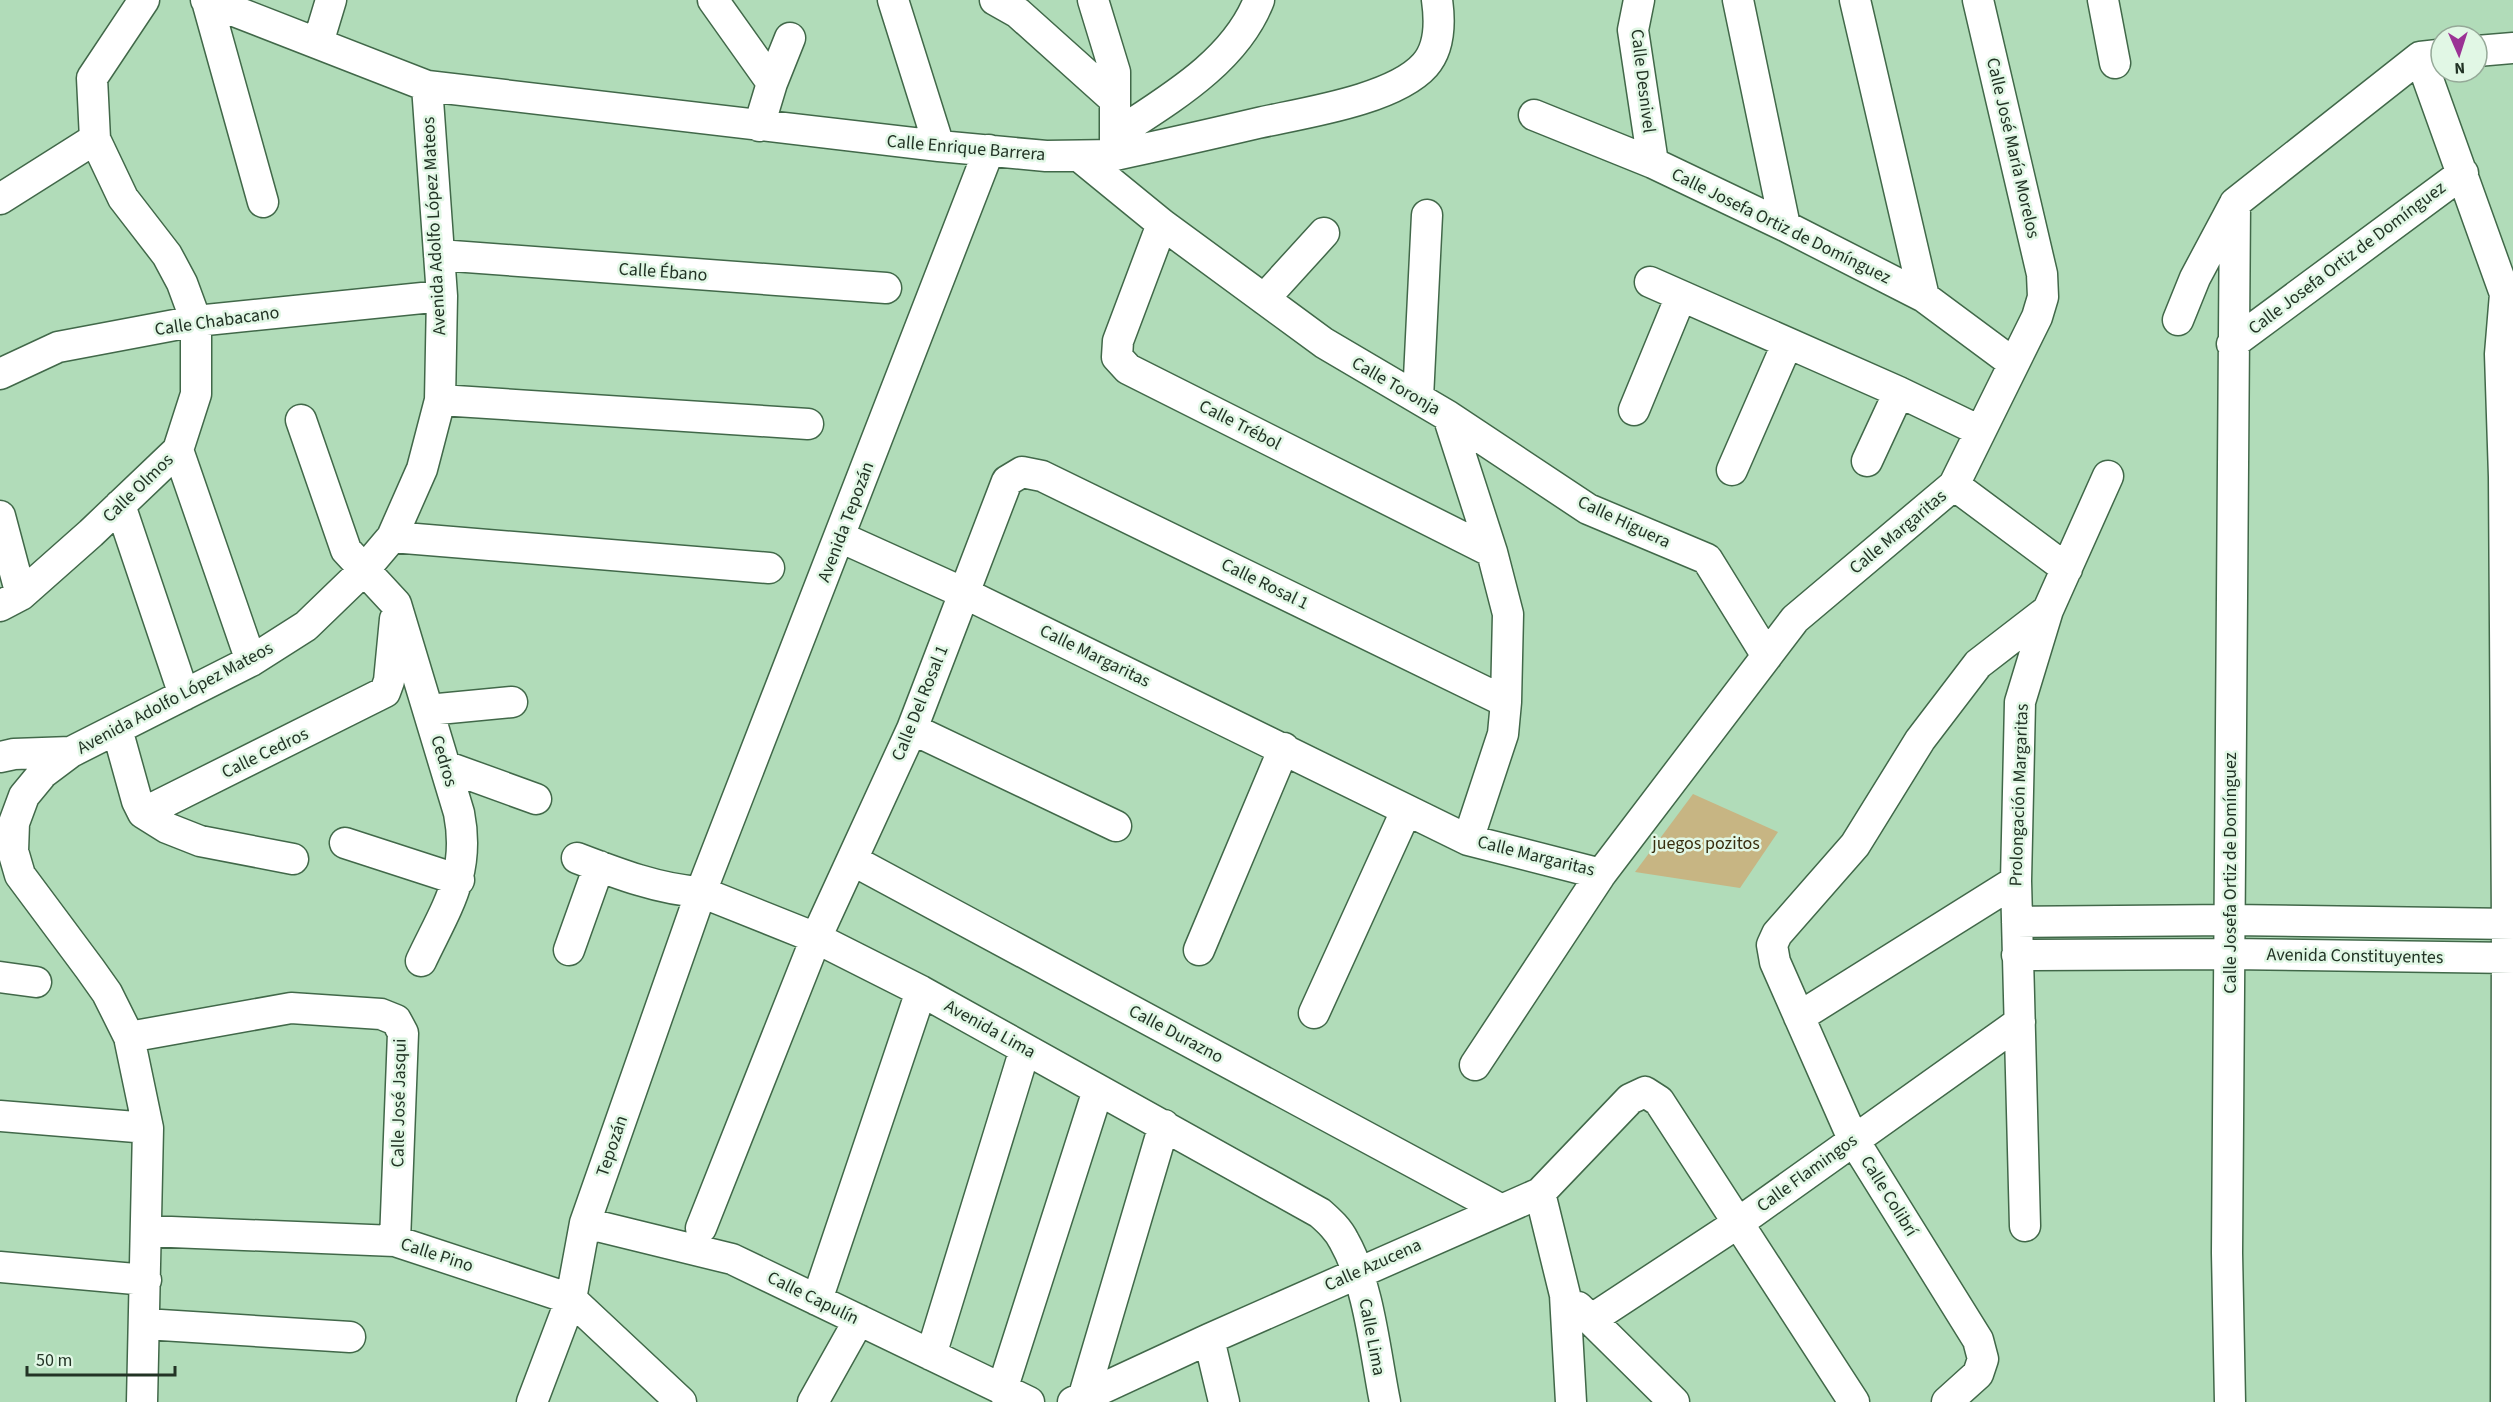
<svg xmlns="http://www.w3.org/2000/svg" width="2513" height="1402" font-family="'Source Sans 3',sans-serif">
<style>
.green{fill:#c7b583}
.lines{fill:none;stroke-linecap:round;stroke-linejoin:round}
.minor-casing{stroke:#416849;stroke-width:33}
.minor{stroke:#fff;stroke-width:30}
.labels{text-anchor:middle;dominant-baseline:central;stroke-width:5;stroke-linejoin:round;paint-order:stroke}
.street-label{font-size:18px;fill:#223325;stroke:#e1f7e5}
.park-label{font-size:18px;fill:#372d0f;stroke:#e1f7e5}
</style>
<rect width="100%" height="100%" fill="#b1dcb9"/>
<!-- green -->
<path class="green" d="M1693,794L1778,832L1740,888L1635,872Z"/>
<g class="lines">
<defs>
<path id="minor" d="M206,0L427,86L939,146L1046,156L1115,155C1163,145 1211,134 1258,123C1303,113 1394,100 1425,65C1440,48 1440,21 1437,0
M713,0L772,83L759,126
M893,0L939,146
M995,0L1018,13L1115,100
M1093,0L1115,72V149
M1639,0L1633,30L1653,163
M1738,0L1785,226
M1855,0L1924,297
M2103,0L2115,63
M207,1L263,202
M318,43L331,0
M2477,51L2513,48
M2420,57L2505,294L2500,354L2504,477L2507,924L2506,1402
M772,83L790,38
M1534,115L1653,163L1785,226L1924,297L2013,363
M1115,135C1168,100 1235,62 1259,0
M1080,157L1162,224L1324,343L1448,416L1588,509L1707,559L1767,656
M0,199L95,139
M1162,224L1118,341L1117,357L1128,369L1492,552
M439,255L886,288
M1650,282L1899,392L1980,431
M1264,299L1324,233
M2178,320L2195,278L2235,203L2420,57L2438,55
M2232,344L2463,173
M0,374L58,347L196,321L442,296
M1418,398L1427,215
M440,400L808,424
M1634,410L1681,296
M1448,416L1492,552L1508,614L1506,702L1503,734L1468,840
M301,420L346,550L396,604L459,813C471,874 446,908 421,961
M178,450L251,661
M1867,461L1899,392
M1732,470L1787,344
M1954,485L2067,569
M120,505L184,695
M0,516L21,595
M392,537L769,568
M840,537L964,593L1468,840L1601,874
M0,606L21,595L91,533L178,450L196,394V321L182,283L167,255L123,198L95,139L92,78L144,0
M428,710L512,702
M117,729L137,801L143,813
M912,729L1116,826
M0,757L14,754L71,752
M445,766L536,799
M143,813L385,692L389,681L395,619
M143,813L167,828L200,841L293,859
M345,843L459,880
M577,858C616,873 660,890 701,892L816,938L921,991L1320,1213C1329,1221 1338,1229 1344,1241C1369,1285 1375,1352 1385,1402
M852,860L1500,1209
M2017,922L2231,920L2513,924
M569,950L599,866
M1199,950L1284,748
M2017,955L2230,954L2513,958
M0,977L36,982
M1314,1013L1406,811
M1799,1017L2016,881
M129,1037L291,1008L381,1014L396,1020L403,1033L395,1241
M1475,1065L1601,874L1795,619L1954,485L2037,317L2043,297L2042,274L1978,0
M0,1116L148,1128
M1540,1193L1565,1295L1571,1402
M585,1223L732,1259L1029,1402
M2025,1226L2016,881L2020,702L2048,610L2108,476
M701,1228L816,938L912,729L1007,481L1022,472L1042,476L1506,702
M147,1231L395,1241L571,1299L681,1402
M0,1267L146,1280
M817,1300L921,991
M1578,1307L1674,1402
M1592,1319L1738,1223L2020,1022
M145,1324L350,1337
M1209,1339L1224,1402
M931,1355L1025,1049
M1002,1390L1098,1090
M142,1402L148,1128L129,1037L107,993L90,969L20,875L13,851L14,823L24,796L43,773L71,752L251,661L306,626L364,570L392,537L422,469L440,400L442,296L427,86
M532,1402L571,1299L585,1223L701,892L989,150
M813,1402L859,1320
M1073,1402L1209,1339L1540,1193L1630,1099L1645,1092L1659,1101L1854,1402
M1082,1402L1164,1125
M1947,1402L1978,1374L1983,1359L1978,1340L1853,1139L1775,962L1772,945L1777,934L1855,845L1920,740L1978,664L2048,610
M2230,1402L2227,1253L2235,203"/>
</defs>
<!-- minor casing -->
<use href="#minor" class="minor-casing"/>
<!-- minor -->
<use href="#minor" class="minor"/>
</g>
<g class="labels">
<!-- street labels -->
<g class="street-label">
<text transform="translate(1643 81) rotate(83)">Calle Desnivel</text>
<text transform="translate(966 148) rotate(5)">Calle Enrique Barrera</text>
<text transform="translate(2013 148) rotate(77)">Calle José María Morelos</text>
<text transform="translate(434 226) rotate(-93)">Avenida Adolfo López Mateos</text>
<text transform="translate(1781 226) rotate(26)">Calle Josefa Ortiz de Domínguez</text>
<text transform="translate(2347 258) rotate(-37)">Calle Josefa Ortiz de Domínguez</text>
<text transform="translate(663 272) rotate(4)">Calle Ébano</text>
<text transform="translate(217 321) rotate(-8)">Calle Chabacano</text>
<text transform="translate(1396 386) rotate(30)">Calle Toronja</text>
<text transform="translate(1240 425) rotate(27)">Calle Trébol</text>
<text transform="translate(138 488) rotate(-44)">Calle Olmos</text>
<text transform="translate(846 522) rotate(-69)">Avenida Tepozán</text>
<text transform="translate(1624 522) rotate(25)">Calle Higuera</text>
<text transform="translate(1898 532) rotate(-40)">Calle Margaritas</text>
<text transform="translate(1265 584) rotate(26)">Calle Rosal 1</text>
<text transform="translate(1095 656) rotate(26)">Calle Margaritas</text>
<text transform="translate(175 698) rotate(-28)">Avenida Adolfo López Mateos</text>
<text transform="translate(920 703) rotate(-68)">Calle Del Rosal 1</text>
<text transform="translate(265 753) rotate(-26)">Calle Cedros</text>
<text transform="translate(444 761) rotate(73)">Cedros</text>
<text transform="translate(2019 795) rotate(-88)">Prolongación Margaritas</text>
<text transform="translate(1536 856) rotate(14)">Calle Margaritas</text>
<text transform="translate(2230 873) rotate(-90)">Calle Josefa Ortiz de Domínguez</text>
<text transform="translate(2355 956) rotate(1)">Avenida Constituyentes</text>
<text transform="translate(990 1029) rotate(29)">Avenida Lima</text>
<text transform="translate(1176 1034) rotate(28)">Calle Durazno</text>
<text transform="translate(399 1103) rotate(-89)">Calle José Jasqui</text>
<text transform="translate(612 1146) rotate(-71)">Tepozán</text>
<text transform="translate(1807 1173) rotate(-36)">Calle Flamingos</text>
<text transform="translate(1889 1196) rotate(58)">Calle Colibrí</text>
<text transform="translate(437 1255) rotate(18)">Calle Pino</text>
<text transform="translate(1373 1265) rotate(-24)">Calle Azucena</text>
<text transform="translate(813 1298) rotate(26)">Calle Capulín</text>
<text transform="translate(1372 1337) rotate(79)">Calle Lima</text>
</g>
<!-- park labels -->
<g class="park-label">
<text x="1706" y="843">juegos pozitos</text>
</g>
</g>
<!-- north arrow -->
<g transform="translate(2459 54) rotate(177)"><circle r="28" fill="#e1f7e5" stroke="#95a998" stroke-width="1.5"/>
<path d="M0-4.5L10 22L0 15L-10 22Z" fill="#9b3295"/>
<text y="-9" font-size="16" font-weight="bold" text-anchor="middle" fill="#223325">N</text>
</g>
<!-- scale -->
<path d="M27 1366v9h148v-9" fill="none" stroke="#223325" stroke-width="3"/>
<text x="36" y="1366" font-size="18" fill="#223325" stroke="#e1f7e5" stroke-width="4.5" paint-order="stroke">50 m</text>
</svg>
